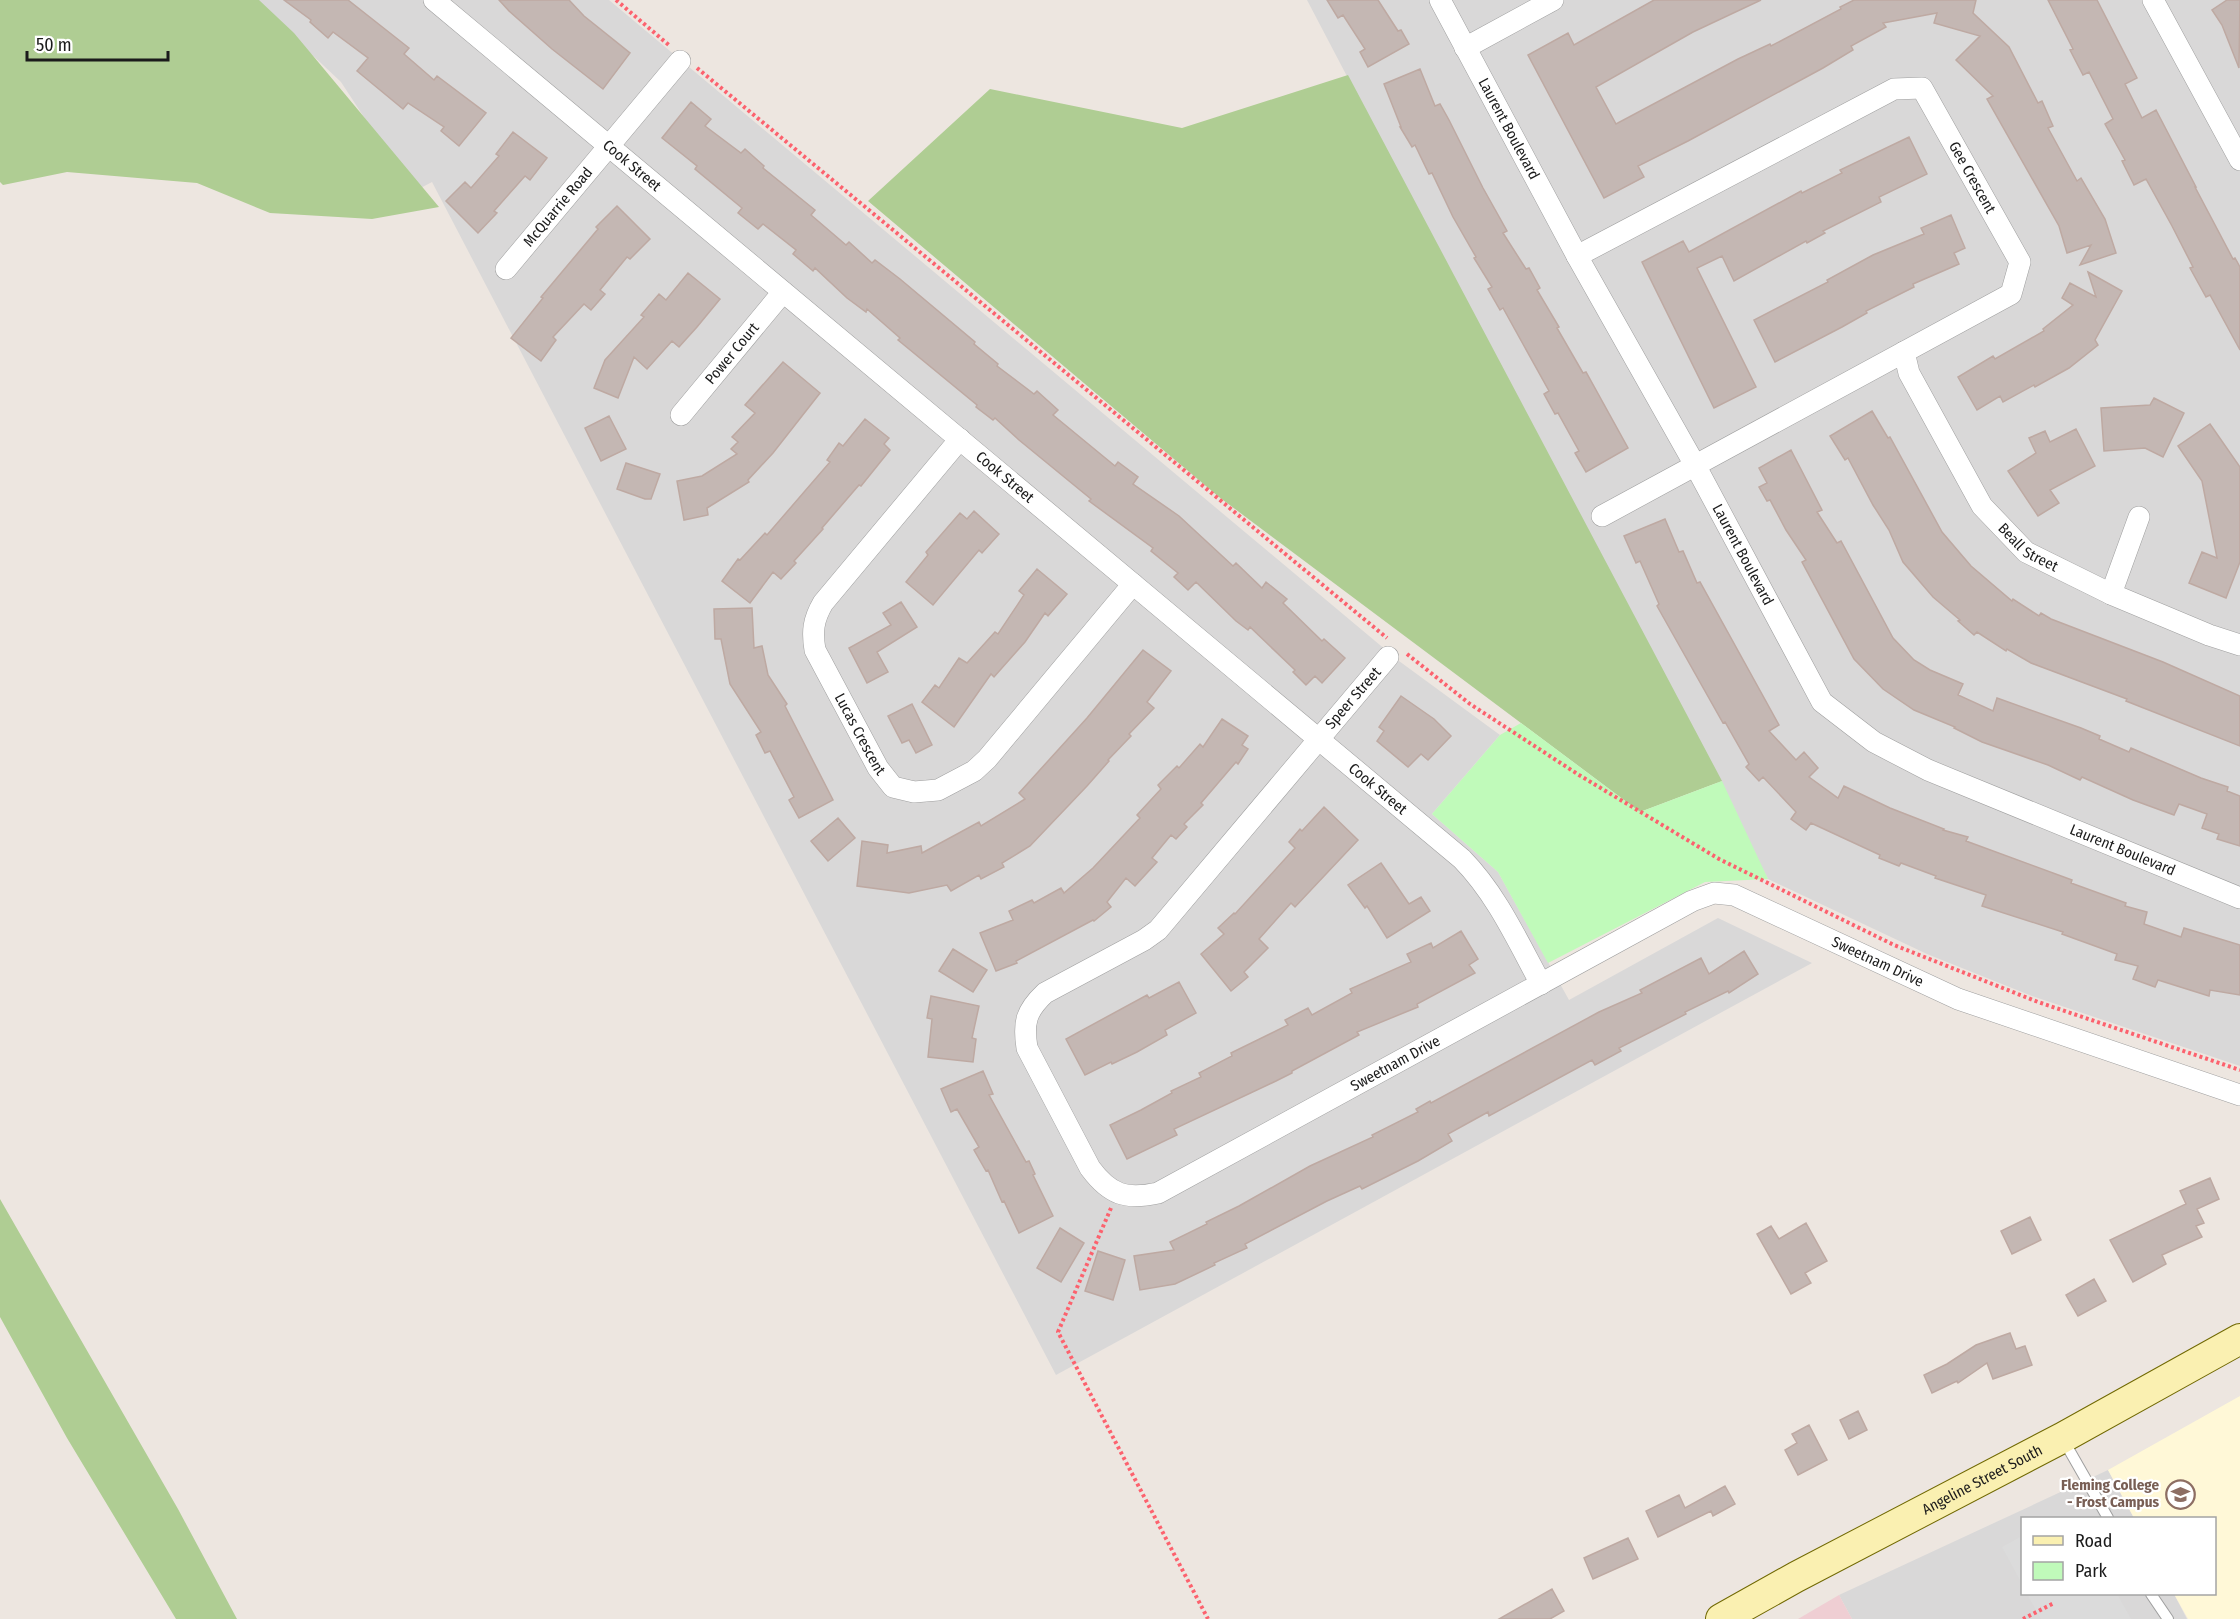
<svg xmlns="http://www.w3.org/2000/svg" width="2240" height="1619" font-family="'Fira Sans Condensed',sans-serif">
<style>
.residential{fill:#d9d8d8}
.commercial{fill:#efced3}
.education{fill:#fff8d7}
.forest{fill:#afcd93}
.park{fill:#c0faba}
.parking{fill:#dbdbdb}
.building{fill:#c4b7b3;stroke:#bea9a2;stroke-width:1.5}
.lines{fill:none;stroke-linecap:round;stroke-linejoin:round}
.lane-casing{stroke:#9f9f9f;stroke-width:12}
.street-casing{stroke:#9f9f9f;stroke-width:22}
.secondary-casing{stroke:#716903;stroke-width:32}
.path{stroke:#fc626e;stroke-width:4;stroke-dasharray:3 3;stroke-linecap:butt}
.lane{stroke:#fff;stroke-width:10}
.street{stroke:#fff;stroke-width:21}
.secondary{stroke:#faf0b1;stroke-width:30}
.labels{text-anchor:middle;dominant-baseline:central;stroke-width:4.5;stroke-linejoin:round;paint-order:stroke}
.street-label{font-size:15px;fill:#1b1b1b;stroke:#fff}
.education-label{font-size:15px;font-weight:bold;fill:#785e54;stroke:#fff;text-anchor:end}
</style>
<rect width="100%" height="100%" fill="#ede6e0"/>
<!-- residential -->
<path class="residential" d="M254,0H609L1399,661L1500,735L1432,814L1498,872L1569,1000L1718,918L1812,963L1056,1375L432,182L413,192L341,82Z
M1307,0H2240V1066L2032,996L1927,954L1768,879Z
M2108,1470L2134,1518H2022V1594H2174L2187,1619H1852L1839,1595Z"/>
<!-- commercial -->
<path class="commercial" d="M1839,1595L1852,1619H1798Z"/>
<!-- education -->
<path class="education" d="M2240,1396V1619H2188L2174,1594H2214V1518H2134L2108,1470Z"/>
<!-- forest -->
<path class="forest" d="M0,0H259L294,33L439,207L372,219L270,213L197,183L67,172L3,185L0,182Z
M1348,75L1722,781L1640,812L1219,497L868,201L990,89L1182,128Z
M0,1199L178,1509L237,1619H176L67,1438L0,1317Z"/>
<!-- park -->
<path class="park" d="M1521,723L1640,812L1722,781L1768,879L1705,882L1548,963L1498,872L1432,814L1500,735Z"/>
<!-- parking -->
<path class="parking" d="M2022,1536V1584L2002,1547Z
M2027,1594H2117L2131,1619H2041Z"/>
<!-- building -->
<path class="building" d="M284,0H348L409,48L404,54L434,80L437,76L486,113L459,146L441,131L444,127L408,103L403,109L357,71L368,58L333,32L328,38L310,22L311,20Z
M499,0H569L584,16L630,53L603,89L552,49L509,11Z
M1327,0H1378L1398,31L1401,30L1409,44L1368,67L1360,52L1365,49L1343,15L1338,18Z
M1654,0H1761L1693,32L1596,87L1616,124L1738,59L1770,44L1771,46L1841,9L1840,7L1854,0H1976L1973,13L2009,47L2038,103L2042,101L2053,126L2048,128L2077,181L2081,178L2105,219L2116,253L2080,265L2091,245L2067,253L2059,226L1987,99L1993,96L1956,60L1980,36L1934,23L1937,13L1883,23L1886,27L1851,46L1853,50L1823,68L1688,141L1638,166L1644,177L1604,198L1528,55L1568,33L1574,45Z
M2048,0H2097L2137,78L2125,84L2142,118L2156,110L2196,187H2195L2233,259L2235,258L2240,267V350L2210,295L2206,297L2190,268L2193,267L2172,226L2146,179L2134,185L2122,161L2125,160L2105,124L2113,119L2089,72L2083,75L2070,50L2073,49Z
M2227,0H2240L2239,68L2222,25L2212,10Z
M1420,69L1435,106L1440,104L1449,120L1483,188L1507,231L1503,233L1526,269L1529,268L1540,288L1537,290L1559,327L1557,328L1583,373L1586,372L1628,448L1586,472L1575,453L1579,451L1558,413L1555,414L1544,394L1549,391L1503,308L1500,310L1488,289L1492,287L1474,258L1476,257L1453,217L1432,173L1429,174L1415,145L1412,147L1400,127H1401L1384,84Z
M691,102L711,119L705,126L741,153L745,149L764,166L763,168L815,210L811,215L846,245L849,242L872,263L875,260L900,279L975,342L974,344L998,364L997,366L1034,394L1037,391L1058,410L1053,415L1115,466L1118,462L1138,477L1133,484L1179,516L1233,566L1236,563L1262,588L1266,582L1287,599L1283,603L1322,641L1324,639L1345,658L1322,683L1315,676L1306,685L1293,672L1295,670L1250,627L1248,630L1236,621L1196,582L1188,590L1174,577L1178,573L1151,551L1153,548L1089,501L1091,499L1019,440L995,418L993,420L976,407L977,405L898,340L900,338L867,309L866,312L847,298L815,268L813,271L793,254L796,250L763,224L758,229L738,213L742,208L695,169L697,166L662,138Z
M513,132L547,158L530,180L525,176L494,211L497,213L478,233L446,201L465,182L471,188L499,156L496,154Z
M1909,137L1927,174L1879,197L1881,202L1823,231L1825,233L1807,243L1806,241L1734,281L1722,256L1697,268L1756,387L1714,408L1642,262L1683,241L1689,252L1801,191L1802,193L1842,173L1840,170Z
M617,206L650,239L630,259L627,257L600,290L605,294L591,310L584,304L553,337L556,340L541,361L511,338L543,298L541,297L598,229L596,227Z
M1951,215L1965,248L1954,253L1959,264L1913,284L1914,287L1866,311L1867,313L1842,327L1775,362L1754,320L1828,282L1827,280L1873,255L1924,234L1921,228Z
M2088,272L2122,291L2095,340L2098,345L2069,368L2035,387L2034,385L2003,402L2000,396L1977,410L1958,377L1993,356L1995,359L2044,331L2043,329L2073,305L2062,298L2070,283L2096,297Z
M688,273L720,299L697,327L679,347L672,341L647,369L634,357L618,398L594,388L605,360L644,317L641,315L659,294L666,300Z
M783,362L820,393L773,453L748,480L749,482L707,508L708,515L684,520L677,481L702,476L737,454L731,449L738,442L732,437L755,413L745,405Z
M2154,398L2184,413L2163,457L2145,448L2104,451L2101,408L2150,405Z
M1872,411L1888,438L1890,437L1942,532L1971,566L2012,601L2013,599L2039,616L2041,613L2051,619L2163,662L2240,696V746L2126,701L2127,699L2031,663L2007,649L2006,651L1977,632L1974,635L1958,621L1960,620L1933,597L1903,562L1889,530L1873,505L1848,458L1845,460L1830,436Z
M609,416L626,449L601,461L585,428Z
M865,419L889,438L884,444L890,450L861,486L859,485L822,528L823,529L794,561L796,563L781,579L773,572L750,603L722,581L738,559L740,560L765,533L767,535L830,462L827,460L839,443L843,446Z
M2210,424L2240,467V562L2226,598L2189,583L2202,552L2217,558L2202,481L2178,446Z
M2076,429L2095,466L2050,490L2059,503L2038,516L2008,471L2036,453L2029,438L2045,431L2050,442Z
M1791,450L1822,510L1817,512L1837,543L1841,541L1893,638L1914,660L1930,670L1963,684L1958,695L1993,711L1997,698L2081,728L2100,736L2099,739L2129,752L2131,748L2201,778L2228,787L2227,791L2240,796V846L2217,839L2219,834L2202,828L2207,814L2179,804L2174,815L2133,800L2082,777L2080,780L2048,765L1982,742L1954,728L1955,727L1914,710L1883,689L1854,659L1802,562L1806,560L1786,530L1770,500L1767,501L1759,487L1767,483L1759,468Z
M626,463L660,474L651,499H645L617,489Z
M974,511L999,534L982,553L979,550L933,605L906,582L928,555L926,552L960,513L967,519Z
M1665,519L1679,552L1683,551L1697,583L1700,582L1779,725L1769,731L1796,760L1804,752L1818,768L1809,777L1838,798L1844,786L1890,808L1944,829L1943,830L1968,837L1966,841L2072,880L2071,883L2126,903L2125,906L2147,912L2144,924L2181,937L2184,928L2240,945V995L2210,990L2209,996L2158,980L2155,987L2133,979L2138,966L2115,960L2117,954L2062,934L2063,932L1982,906L1986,895L1935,878L1936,876L1901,863L1899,866L1879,858L1880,855L1811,823L1806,830L1791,819L1796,812L1763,777L1759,781L1746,767L1749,764L1725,722L1723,723L1657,606L1659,604L1640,561L1636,563L1624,536Z
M1037,569L1067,594L1048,616L1045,613L1025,642L994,677L991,674L954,727L922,702L935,685L939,688L959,658L967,663L995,632L998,634L1024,595L1019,591Z
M901,602L917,627L877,652L888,672L867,683L849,648L891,625L883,613Z
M752,608L754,648L762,646L768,675L787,704L785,706L833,800L799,818L789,800L794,797L770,751L765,753L756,735L761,732L730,684L721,639H715L714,609Z
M1143,650L1171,671L1147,702L1154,708L1129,734L1131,736L1108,760L1109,761L1087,786L1030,846L1002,863L1004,867L981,879L979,875L951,891L947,885L909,893L857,886L862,841L888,845L887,853L921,846L922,853L979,822L981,826L1025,799L1019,793L1087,718Z
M1401,696L1434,719L1451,736L1428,760L1421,754L1408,767L1377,741L1384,731L1379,727Z
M912,704L932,745L916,753L909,740L902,743L888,716Z
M1222,719L1248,736L1242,745L1248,749L1238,764L1236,762L1201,803L1203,805L1184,824L1187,827L1176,839L1171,835L1152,858L1157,862L1135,886L1126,878L1107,902L1111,907L1094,921L1093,920L1016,961L1017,963L996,971L980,933L1013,920L1009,911L1032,900L1034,903L1061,888L1064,893L1093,868L1140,818L1137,815L1161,789L1158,785L1177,766L1179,768L1200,744L1203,747Z
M1324,807L1358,840L1295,907L1291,903L1259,939L1268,948L1244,972L1248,977L1231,991L1201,954L1224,934L1218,928L1234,913L1235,914L1295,848L1289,842L1300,829L1302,831Z
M838,818L855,838L828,861L811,841Z
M1381,863L1409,904L1421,897L1430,911L1387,938L1367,906L1365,908L1348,885Z
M1461,931L1478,959L1469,965L1475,973L1417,1004L1418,1007L1357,1032L1359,1035L1292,1071V1073L1276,1081L1174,1129L1177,1135L1127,1159L1110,1125L1141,1110L1172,1093L1171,1091L1201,1077L1199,1073L1232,1056L1231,1053L1288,1025L1285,1020L1308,1008L1312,1015L1352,993L1350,989L1411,962L1407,954L1431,943L1433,948Z
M953,949L987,970L973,992L939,971Z
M1744,951L1758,974L1729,993L1728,991L1685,1012L1686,1014L1619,1048L1621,1051L1595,1065L1592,1060L1489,1116L1488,1112L1448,1134L1452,1141L1418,1161L1362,1189L1360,1186L1327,1201L1245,1244L1247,1248L1214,1263L1215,1265L1175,1284L1140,1290L1134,1256L1174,1250L1170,1242L1207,1224L1206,1222L1239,1206L1310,1166L1373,1137L1372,1135L1418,1112L1416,1109L1430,1101L1431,1103L1599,1012L1642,993L1640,990L1701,958L1709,974Z
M1179,982L1196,1013L1165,1030L1167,1035L1137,1052L1112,1064L1111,1062L1085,1075L1066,1039L1147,995L1149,998Z
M931,996L979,1006L972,1038L976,1039L973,1062L928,1057L932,1019L927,1018Z
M983,1071L993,1094L989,1095L1026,1162L1029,1161L1035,1174L1033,1175L1053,1216L1019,1233L1004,1201L1002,1202L988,1170L986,1171L974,1150L979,1147L957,1109L951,1112L941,1089Z
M2210,1178L2219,1199L2197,1209L2204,1223L2196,1226L2202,1237L2162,1255L2166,1264L2133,1282L2110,1240L2186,1204L2180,1191Z
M2030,1217L2041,1240L2012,1254L2001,1231Z
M1806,1223L1827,1261L1805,1273L1811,1283L1791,1294L1757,1234L1771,1226L1779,1239Z
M1060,1228L1084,1243L1061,1282L1037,1268Z
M1098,1251L1125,1260L1113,1300L1085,1291Z
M2094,1279L2106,1301L2078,1316L2066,1295Z
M2010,1333L2016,1349L2025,1346L2032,1365L1993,1379L1987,1363L1958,1383L1957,1381L1932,1393L1924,1375L1947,1364L1976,1345Z
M1858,1411L1867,1430L1849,1439L1840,1420Z
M1809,1425L1827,1460L1798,1475L1785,1450L1797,1443L1792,1434Z
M1725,1486L1735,1504L1713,1516L1711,1511L1658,1537L1646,1511L1679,1495L1685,1508Z
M1628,1538L1638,1559L1593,1579L1584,1558Z
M1552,1589L1564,1611L1550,1619H1499Z"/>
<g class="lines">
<defs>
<path id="lane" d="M2064,1441L2108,1518
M2151,1594L2168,1619"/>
<g id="street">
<path id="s1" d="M434,0L1462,859C1497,895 1517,940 1541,984"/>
<path id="s2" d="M1440,0L1577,256L1695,465L1822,702L1874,742L1928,770L2240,898"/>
<path d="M2153,0L2240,160"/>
<path d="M1465,48L1553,0"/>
<path id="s3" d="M1577,256L1894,89L1922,88L2020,262L2011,294L1602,516"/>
<path id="s4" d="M506,269L680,61"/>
<path id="s5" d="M1904,352L1909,373L1982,506L2026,552L2111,594L2209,635L2240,645"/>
<path id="s6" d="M681,415L783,292"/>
<path id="s7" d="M960,439L823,603C813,620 812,632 815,650L878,768L893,787L914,792L938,790L974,771L987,759L1133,584"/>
<path d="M2111,594L2139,517"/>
<path id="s8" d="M1388,657L1158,930L1144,940L1045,993C1026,1011 1023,1022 1027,1048L1090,1168C1110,1195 1126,1200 1158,1193L1692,901L1714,893L1734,895L1958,999L2240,1095"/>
</g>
<g id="secondary">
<path id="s9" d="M1721,1619L1796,1577L2062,1438L2240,1339"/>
</g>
</defs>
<!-- lane casing -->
<use href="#lane" class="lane-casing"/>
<!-- street casing -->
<use href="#street" class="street-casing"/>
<!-- secondary casing -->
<use href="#secondary" class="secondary-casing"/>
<!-- path -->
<path class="path" d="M616,0L670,46
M697,68L1387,638
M1407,654L1470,704L1579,775L1719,859L1894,945L2038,1002L2240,1070
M1111,1208L1058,1332L1208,1619
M2023,1619L2054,1603"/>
<!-- lane -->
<use href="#lane" class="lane"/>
<!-- street -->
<use href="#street" class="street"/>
<!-- secondary -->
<use href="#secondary" class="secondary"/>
</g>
<!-- icons -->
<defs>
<symbol id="university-ring" viewBox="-11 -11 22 22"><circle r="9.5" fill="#fff" stroke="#8d6e63" stroke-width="1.5"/><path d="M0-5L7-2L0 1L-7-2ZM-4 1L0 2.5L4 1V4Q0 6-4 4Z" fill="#8d6e63"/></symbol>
</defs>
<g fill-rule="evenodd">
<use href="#university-ring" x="2164" y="1478" width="33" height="33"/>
</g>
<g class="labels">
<!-- street labels -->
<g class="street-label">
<text stroke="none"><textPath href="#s2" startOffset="146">Laurent Boulevard</textPath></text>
<text stroke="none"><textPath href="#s1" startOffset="258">Cook Street</textPath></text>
<text stroke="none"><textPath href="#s3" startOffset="489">Gee Crescent</textPath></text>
<text stroke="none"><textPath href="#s4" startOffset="81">McQuarrie Road</textPath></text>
<text stroke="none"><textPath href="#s6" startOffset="80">Power Court</textPath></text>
<text stroke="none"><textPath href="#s1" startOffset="744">Cook Street</textPath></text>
<text stroke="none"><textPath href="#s5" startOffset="236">Beall Street</textPath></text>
<text stroke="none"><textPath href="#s2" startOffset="632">Laurent Boulevard</textPath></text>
<text transform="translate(1353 698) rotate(-49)">Speer Street</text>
<text stroke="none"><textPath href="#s7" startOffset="358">Lucas Crescent</textPath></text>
<text stroke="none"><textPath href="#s1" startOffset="1230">Cook Street</textPath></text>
<text stroke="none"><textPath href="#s2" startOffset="1136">Laurent Boulevard</textPath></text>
<text stroke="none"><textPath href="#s8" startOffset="1572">Sweetnam Drive</textPath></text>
<text stroke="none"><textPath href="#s8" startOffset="1032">Sweetnam Drive</textPath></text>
<text stroke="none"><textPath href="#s9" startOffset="296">Angeline Street South</textPath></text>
</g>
<!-- education labels -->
<g class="education-label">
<text x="2159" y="1485">Fleming College<tspan x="2159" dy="17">- Frost Campus</tspan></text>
</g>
</g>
<!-- legend -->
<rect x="2021" y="1517" width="195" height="78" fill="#ffffff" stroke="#a4a4a4" stroke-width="1.5"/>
<rect x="2033" y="1536" width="30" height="9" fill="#faf0b1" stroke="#a4a4a4" stroke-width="1.5"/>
<text x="2075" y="1547" font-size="18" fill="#1b1b1b">Road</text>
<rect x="2033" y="1562" width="30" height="18" fill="#c0faba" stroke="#a4a4a4" stroke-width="1.5"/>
<text x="2075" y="1577" font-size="18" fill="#1b1b1b">Park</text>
<!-- scale -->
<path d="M27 51v9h141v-9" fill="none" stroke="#1b1b1b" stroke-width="3"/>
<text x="36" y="51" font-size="18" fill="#1b1b1b" stroke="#ffffff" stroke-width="4.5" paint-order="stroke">50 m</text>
</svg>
